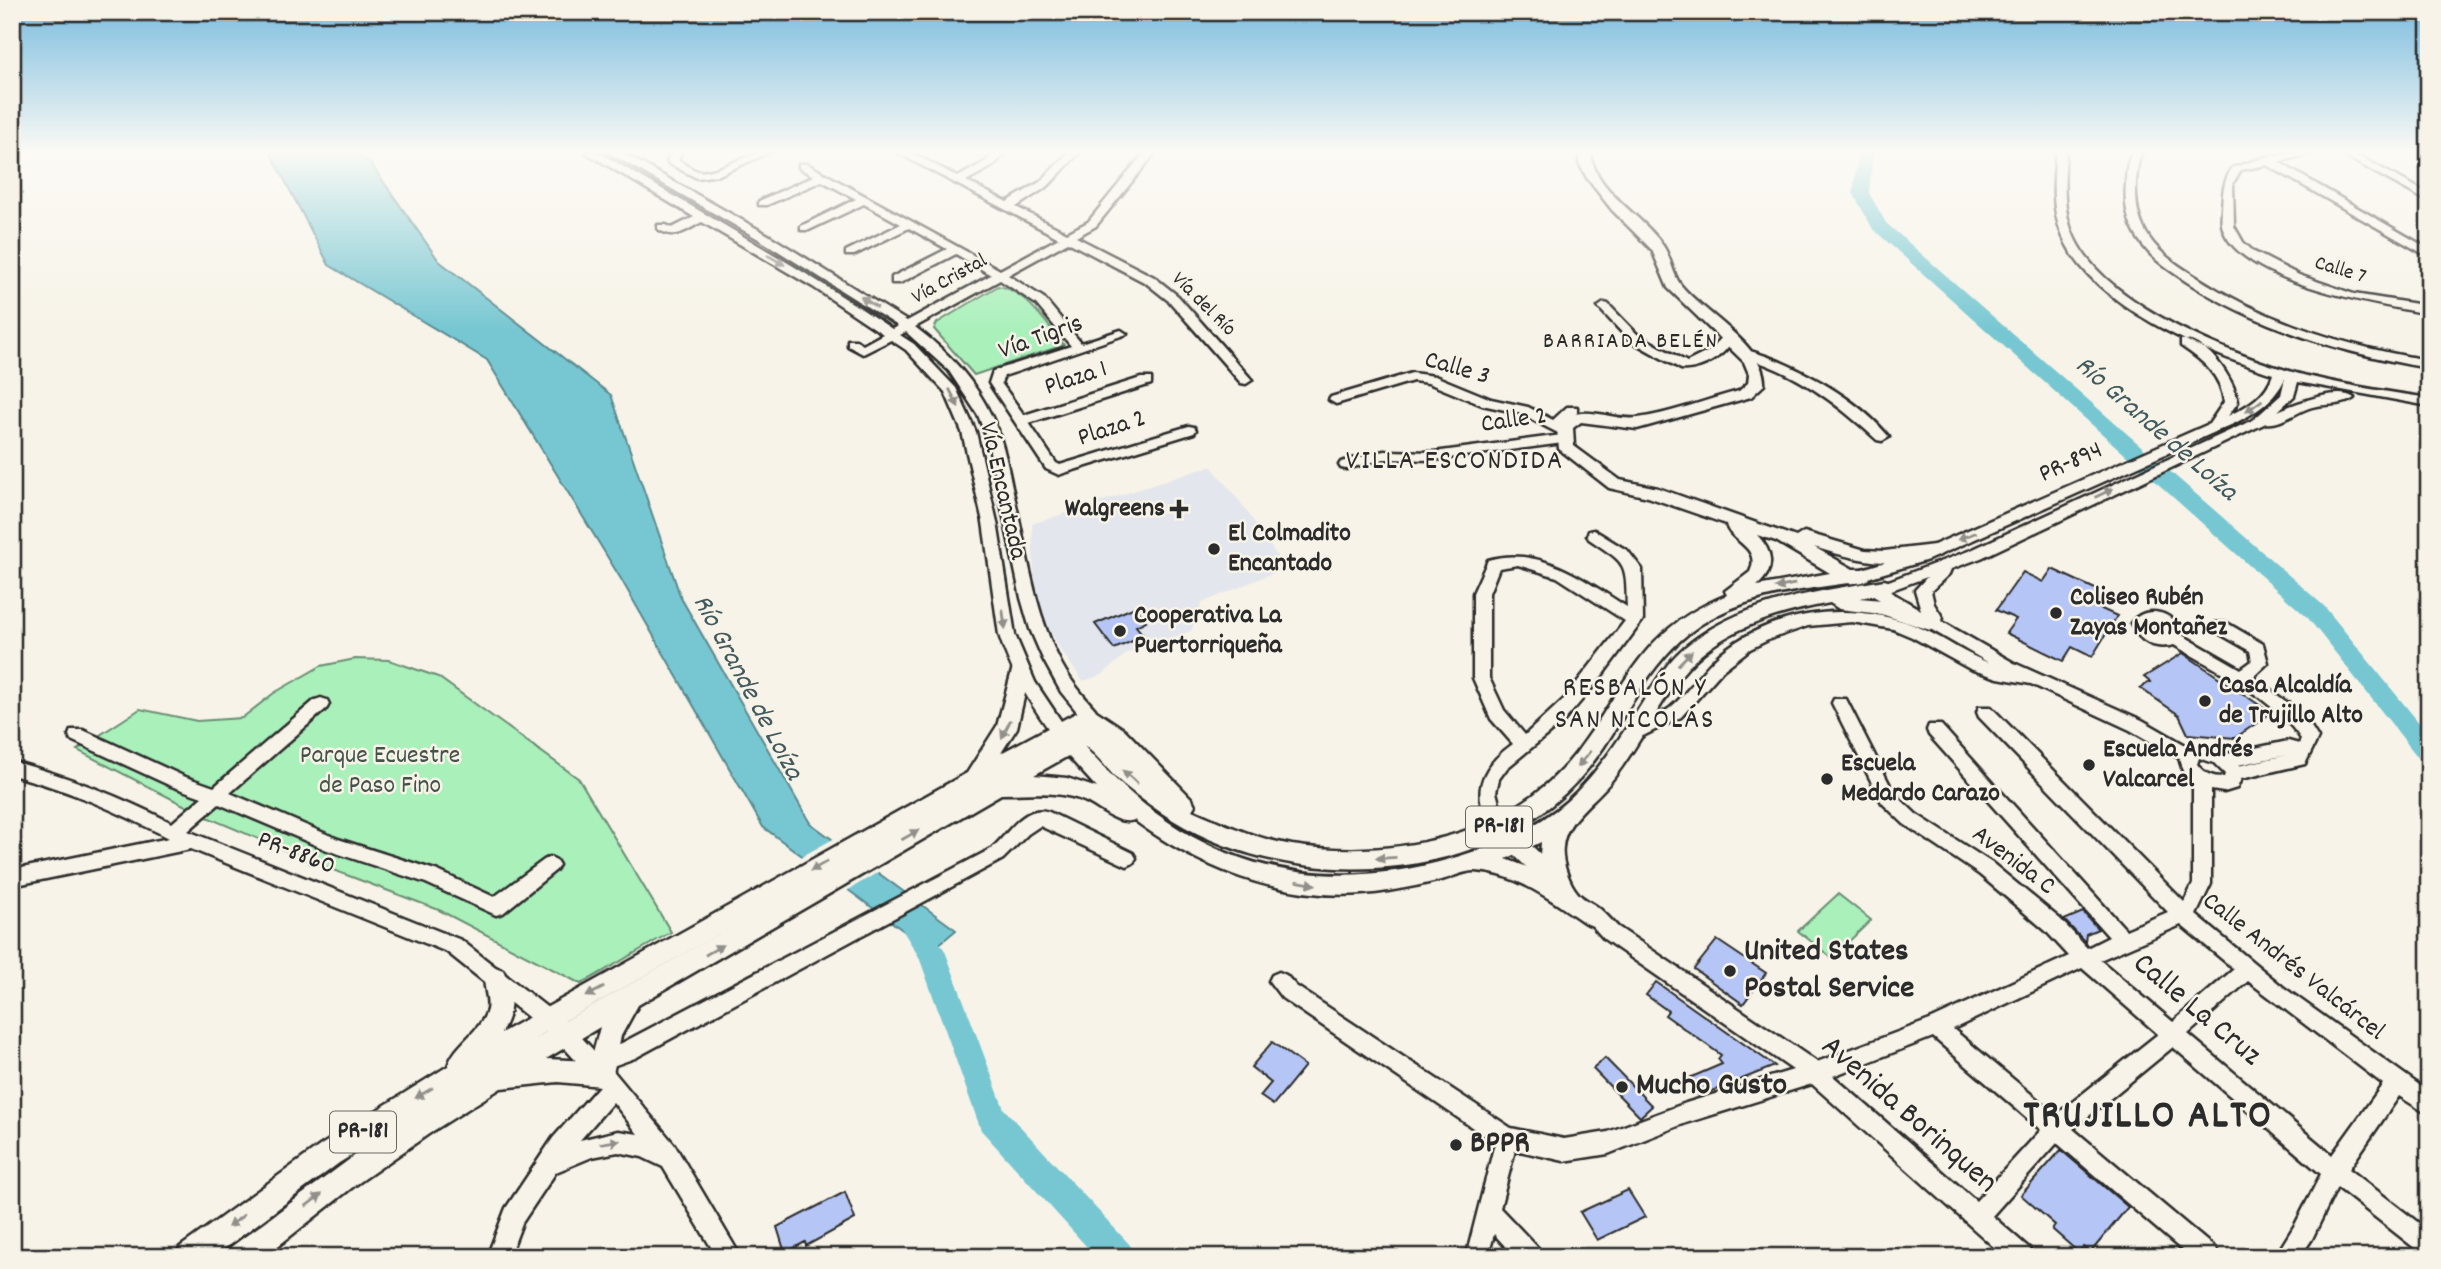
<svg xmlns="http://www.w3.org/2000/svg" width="2441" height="1269" font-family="Dekko,sans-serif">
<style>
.built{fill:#e3e6ec}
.green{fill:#aaf0bb;stroke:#6a8e73;stroke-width:2}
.water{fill:#77c7d2;stroke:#59898f;stroke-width:2}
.pier{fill:#f7f3e8}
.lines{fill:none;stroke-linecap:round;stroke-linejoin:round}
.river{fill:#77c7d2;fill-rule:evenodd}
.building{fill:#b5c6f6;stroke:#2b2b2b;stroke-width:2}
.minor-casing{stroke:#2b2b2b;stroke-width:5}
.major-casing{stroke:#2b2b2b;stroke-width:5}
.minor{fill:#f7f3e8;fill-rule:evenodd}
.major{fill:#f7f3e8;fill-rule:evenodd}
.oneway{fill:#918f8a}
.poi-dot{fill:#2b2b2b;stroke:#f7f3e8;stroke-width:2.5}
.labels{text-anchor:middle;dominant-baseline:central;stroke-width:5;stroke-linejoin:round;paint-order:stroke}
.far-street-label{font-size:21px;fill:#2b2b2b;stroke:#f7f3e8}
.far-neighbourhood-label{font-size:23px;letter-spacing:2px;fill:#2b2b2b;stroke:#f7f3e8}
.shield{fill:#f7f3e8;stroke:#686764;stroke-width:2}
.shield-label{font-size:24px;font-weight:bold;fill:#2b2b2b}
.street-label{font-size:26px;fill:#2b2b2b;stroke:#f7f3e8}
.poi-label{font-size:26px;font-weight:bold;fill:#2b2b2b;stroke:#f7f3e8;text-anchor:start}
.park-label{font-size:26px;fill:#445248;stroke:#f7f3e8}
.water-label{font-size:28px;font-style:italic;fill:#425a5d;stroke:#f7f3e8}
.neighbourhood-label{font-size:28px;letter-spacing:2px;fill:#2b2b2b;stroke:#f7f3e8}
.near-poi-label{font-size:32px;font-weight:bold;fill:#2b2b2b;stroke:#f7f3e8;text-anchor:start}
.near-street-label{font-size:32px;fill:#2b2b2b;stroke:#f7f3e8}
.near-district-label{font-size:40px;font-weight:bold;letter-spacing:2px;fill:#2b2b2b;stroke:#f7f3e8}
</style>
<rect width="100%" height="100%" fill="#f7f3e8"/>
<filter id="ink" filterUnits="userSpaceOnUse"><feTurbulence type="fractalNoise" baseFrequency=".0143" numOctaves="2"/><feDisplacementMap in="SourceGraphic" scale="14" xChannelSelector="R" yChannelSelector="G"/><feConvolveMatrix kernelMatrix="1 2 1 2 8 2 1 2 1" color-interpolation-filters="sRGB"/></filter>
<g filter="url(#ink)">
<!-- built -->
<path class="built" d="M1211,466L1244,507L1285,568L1202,603L1191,631L1127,653L1102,675L1083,681L1059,648L1042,615L1034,577L1032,524Z"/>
<!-- green -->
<path class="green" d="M998,286C1024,289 1049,326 1064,345L974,375L934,329L937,323Z
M355,659L389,660L438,677L579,779L671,932L581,984L439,910L320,865L207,817L77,750L140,709L197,721L242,718L274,693L321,666Z
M1838,894L1871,920L1832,958L1798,931Z"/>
<!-- water -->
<path class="water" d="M270,152H354L371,164L439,261L611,395L681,598L810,823L956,930L931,951L763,827L621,579L487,360L329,265Z"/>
<!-- pier -->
<path class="pier" d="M835,838L880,871L845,892L799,858Z"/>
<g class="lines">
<!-- river -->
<path class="river" d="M1858,152H1873L1869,193L1886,223L2324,606L2429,735V763L2420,760L2308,618L1873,229L1853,193Z
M914,914L924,917L945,951L1004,1109L1130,1245L1134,1257H1096L981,1130L919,957L900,926L904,917Z"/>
</g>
<!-- building -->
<path class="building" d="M2052,569L2106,594L2097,607L2117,616L2092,657L2072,647L2063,661L2006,633L2016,619L1996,610L2023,572L2043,582Z
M1135,607L1146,621L1136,626L1144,636L1114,649L1095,624Z
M2183,653L2271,713L2235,738L2188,734L2179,715L2140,688L2150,682L2144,677Z
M2083,912L2098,929L2086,934L2085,942L2064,920Z
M1717,940L1766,973L1743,1004L1694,969Z
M1656,982L1775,1066L1699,1096L1687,1079L1722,1064L1718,1059L1721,1055L1665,1015L1668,1011L1646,995Z
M1272,1042L1305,1066L1273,1105L1260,1096L1271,1083L1251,1067Z
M1605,1058L1652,1106L1640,1117L1593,1069Z
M2061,1150L2128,1207L2090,1253L2083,1247L2078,1252L2052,1229L2055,1225L2021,1195Z
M1628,1190L1645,1217L1597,1240L1580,1212Z
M845,1192L855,1219L806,1246L805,1242L785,1253L777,1227Z"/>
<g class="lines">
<defs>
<path id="minor" d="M585,152H598C697,210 797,265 892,329L898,326L762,241L608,152H621L770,236L907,321L991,275L956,254L900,283H892V277L947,249L909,228L854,255H846V251L901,224L864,204L809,230H801V226L856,199L822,181L767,205H759V201L814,176L799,168V164H807L1000,270L1059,238L896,152H910L958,177L985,162L995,152H1006L993,166L966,181L1007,202L1040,182L1069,152H1080L1048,186L1016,207L1067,233L1088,222L1145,152H1156L1096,226L1076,237L1154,277L1178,296L1252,380L1246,384L1241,383L1170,302L1146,283L1068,242L1008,275L1044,298L1081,343L1121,330L1127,334L1004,376L1001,383L1024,415L1141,378H1151V384L1029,423L1056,463L1060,465L1189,426L1194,427L1196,430L1194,433L1064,473L1059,475L1046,469L989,383L993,371L1071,346L1036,304L1000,280L915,327C946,350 974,379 991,415C1002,437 1007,462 1012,487C1026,544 1032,604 1058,657C1067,677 1081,693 1095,709L1097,714L1095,719H1083L1061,692L1043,659L1030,629L1021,598L988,442L978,415L949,371L906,332L900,335L914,344L956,388L976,432L997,522L1015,635L1035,682L1067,730L1065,735H1053C1030,704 1011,672 999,635L983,522L962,432L945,392L906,350L891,340L863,354L848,346V340H856L863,345L883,334L813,287L702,222C685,230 676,241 658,229V225H666L672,228L694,217Z
M672,152H682L678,160C684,163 692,170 698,171C714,175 747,152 770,152L719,175L697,178L668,163L667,161Z
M2056,152H2066C2064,180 2062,210 2074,237C2105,306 2238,358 2307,376C2347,386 2388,392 2429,398V406L2298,382L2294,396L2278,411C2294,404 2339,386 2354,398C2342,407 2323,403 2309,408C2295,413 2280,425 2266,423L1981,558L1951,569L1949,574L1931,591L1934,604L1943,618L1941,621L2014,663L2142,720L2189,747L2206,745L2227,754L2288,741L2299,744L2301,739C2276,700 2214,668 2174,645C2154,650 2139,642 2131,623C2146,603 2176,612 2182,635L2241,669L2252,661L2250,651L2215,631L2213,627L2215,623H2227L2263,644L2268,663L2253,677L2304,715L2318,738L2305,764L2241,779L2237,788L2224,792L2211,790V884L2196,915L2283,987L2429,1092V1115L2399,1096L2349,1169L2429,1231V1256L2421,1253L2337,1187L2312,1239L2300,1257H2275L2296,1223L2321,1174L2173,1047L2073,1129L2216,1249L2219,1257H2190L2057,1143L1992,1216L2030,1249L2033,1257H2005L1812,1084L1686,1123L1608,1154L1564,1161L1515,1150L1500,1208L1539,1249L1542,1257H1515L1494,1234L1488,1257H1466L1495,1143L1282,998L1269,981L1272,975L1279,972L1286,975L1296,986L1511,1128L1564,1139L1608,1132L1686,1103L1793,1070L1604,939L1578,910L1580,904C1595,899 1608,917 1618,927L1817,1062L1930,1020L2069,956L2046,931L1980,875L1904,824L1882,803L1832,703L1834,699H1846L1894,793L1916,814L1992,863L2060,919L2087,948L2109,937L1929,735L1927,730L1929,725H1941L2126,930L2168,912L1979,717L1977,712L1979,707H1991L2184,902L2193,884V783L2183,771L2179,758L2130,730L2031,684L1998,678L1970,669L1912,637L1893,629L1852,622L1808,626L1770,639L1750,649L1723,670L1681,717L1633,741L1627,739L1625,734L1627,729C1641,722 1657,717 1670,708C1689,692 1702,669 1721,653C1776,608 1859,600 1923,629C1945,639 1965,654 1989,663L1868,593L1865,589L1868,585H1878L1971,550L2253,420L2281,395L2285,378C2275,401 2255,413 2233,424L1928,560L1864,579L1859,578L1856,574L1859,570L1918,552L2209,424L2224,402C2221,375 2202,360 2181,346V340C2206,337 2235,380 2238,402L2228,416C2248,406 2266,396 2273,374C2204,352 2093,307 2063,237C2051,210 2053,180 2056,152ZM1927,577L1915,590L1921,610L1889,591ZM2150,623L2165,629L2166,635H2159L2148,625ZM2287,755L2238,766V765ZM2199,758L2214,763L2225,774L2224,777C2212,777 2204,774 2197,764ZM2181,925L2234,969L2173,1022L2100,960ZM2082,968L2158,1034L2056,1115L1953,1029ZM2248,981L2383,1084L2332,1155L2188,1034ZM1933,1037L2041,1130L1976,1201L1833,1076Z
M2132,152H2142C2137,162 2137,172 2136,183C2135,204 2138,222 2150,239C2160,254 2179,266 2195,276C2264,321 2347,347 2429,360V368C2345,354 2259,328 2187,282C2171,271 2153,260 2142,244C2128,226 2124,206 2126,184C2126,173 2127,162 2132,152Z
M2295,152H2316L2278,162L2429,249V257L2267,165L2241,170L2233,183L2234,226L2243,242L2254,252L2299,275L2354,294L2429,306V314C2381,305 2234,282 2222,225C2221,220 2222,214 2222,209C2223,192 2223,183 2232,168L2266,157Z
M2338,152H2351L2429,194V202Z
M2421,152H2429V157Z
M1604,303L1608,304L1637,334L1687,362L1713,349L1724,333L1728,332L1734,336C1728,355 1701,371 1681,369L1629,340L1598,307Z
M1746,350C1793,362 1859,399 1889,437L1882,441L1877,440C1838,404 1794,370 1742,357V351Z
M1412,373L1435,376L1491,399L1528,407L1553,420L1567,407H1577V413L1563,425L1570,431L1564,435L1570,439L1563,443L1434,460L1384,459L1346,469L1341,468L1339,465L1341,462L1384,451L1434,452L1562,435L1519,413L1482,405L1428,383L1413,381L1336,404L1329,400L1331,397Z
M1594,530L1628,551L1642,569L1643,620L1598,681L1564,721L1507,768L1499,779L1496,792L1500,807L1517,832L1567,879L1569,885L1567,891L1560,893L1553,891C1508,850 1439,796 1513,744L1491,719L1473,678V593L1488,560C1540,545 1585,581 1627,607C1626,560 1627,565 1589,539L1587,535L1589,531ZM1518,565L1557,577L1625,621L1564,699L1525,735L1504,710L1489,678V593L1499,568Z
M321,698L327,700L329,704L327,708L230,793L338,839L438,871L494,897L544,860L550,857L556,860L559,865L556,870L503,913L496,915L426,883L327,850L219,804L188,831L461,940L572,1027L596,1053L622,1043L991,849C1007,836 1024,803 1049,812L1133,853L1136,858L1133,863L1127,866L1040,826L1028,834L1003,859L635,1058L610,1067L674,1144L741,1257H717L663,1167L642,1157L618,1152L592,1157L556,1172L522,1223L509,1257H487L506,1208L553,1138L599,1086L558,1041L447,952L191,849L12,886V870L169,838C114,810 72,791 12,775V761C70,777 119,796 172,823L202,797L171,786L71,740L69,735L71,730H83L183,776L214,787L315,700ZM613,1102L638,1134L618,1131L580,1140Z"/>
<path id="major" d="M1579,152H1591C1592,191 1648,218 1665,249C1671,260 1673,274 1680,284C1702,313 1767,346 1764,385L1751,397L1637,429L1581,422L1573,428L1574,446L1620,480L1658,488L1796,537L1804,532L1865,550L1884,551L1934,545L1940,547L1943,551L1940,555C1893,569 1860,561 1814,547L1853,569H1871L1873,574C1866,586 1852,582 1841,584C1792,591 1742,597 1700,625C1642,664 1624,729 1580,778C1483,887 1291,893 1173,820C1154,808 1134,794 1117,779C1107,769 1095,752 1084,746C1183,861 1304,900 1450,859C1492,847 1534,830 1567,801C1597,774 1620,738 1641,705C1655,683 1668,659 1690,643C1746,600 1817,592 1884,580L1891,582L1893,587L1891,592L1860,598L1882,600L1937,618L1940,623L1937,628L1930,630L1881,614L1839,609L1830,603C1777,613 1719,629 1683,673C1657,707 1639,746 1612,780C1596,801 1565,819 1563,847C1561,861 1569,882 1577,892C1584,902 1599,903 1605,916L1601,923L1593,926L1585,923C1553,901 1516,873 1476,871C1467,870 1454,876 1445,879C1426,884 1407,888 1388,891C1297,906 1207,874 1134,820C1117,826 1099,807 1084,801C1057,790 1029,794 1001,794L638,1005L621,1036L611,1083L602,1086L558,1082L501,1088L433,1131L354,1186L264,1257H227L231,1247L373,1142L339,1163L213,1257H176L180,1247L321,1145L448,1066C454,1044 481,1032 487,1010C490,995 480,984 487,970L495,967L503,970C514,993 513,1011 501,1033L967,773L997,726L1013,667L1020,665L1027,667L1030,672L1017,728L1001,753L1089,706L1125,730L1192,799L1195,805L1192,810C1224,824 1257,839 1292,845C1394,860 1510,838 1576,753C1629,684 1638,631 1727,595L1725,591L1750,572C1762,546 1729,542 1726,524L1648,497L1609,488L1559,449L1557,428C1576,398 1611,422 1638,418C1670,414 1708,399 1739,391L1748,383L1749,374L1744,362L1668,288L1652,250L1612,210L1587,178L1579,163ZM1757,535L1776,541L1830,573L1757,586C1776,570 1773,551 1757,535ZM1068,756L1097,788L1067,778L1034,775ZM1541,842L1540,855L1546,874L1506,859ZM825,874L556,1026L531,1041L554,1027ZM600,1027L591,1061L546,1059Z"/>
</defs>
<!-- minor casing -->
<use href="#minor" class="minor-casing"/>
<!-- major casing -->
<use href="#major" class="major-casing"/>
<!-- minor -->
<use href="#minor" class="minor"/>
<!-- major -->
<use href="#major" class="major"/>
</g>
<!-- one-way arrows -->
<defs><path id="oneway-solid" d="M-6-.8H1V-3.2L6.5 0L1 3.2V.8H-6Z" transform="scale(1.75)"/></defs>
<g class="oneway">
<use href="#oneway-solid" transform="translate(776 260) rotate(30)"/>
<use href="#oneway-solid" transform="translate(869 302) rotate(-147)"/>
<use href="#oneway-solid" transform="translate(954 398) rotate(63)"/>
<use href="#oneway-solid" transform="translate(2254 406) rotate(144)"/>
<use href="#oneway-solid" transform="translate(2104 493) rotate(-26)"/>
<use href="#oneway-solid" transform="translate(1967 536) rotate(159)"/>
<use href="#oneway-solid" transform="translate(1785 586) rotate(169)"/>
<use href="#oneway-solid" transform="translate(1004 619) rotate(82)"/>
<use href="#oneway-solid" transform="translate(1685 658) rotate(-45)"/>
<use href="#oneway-solid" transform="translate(1006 729) rotate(116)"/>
<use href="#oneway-solid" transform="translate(1584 759) rotate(128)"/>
<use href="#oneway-solid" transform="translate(1130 777) rotate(-138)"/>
<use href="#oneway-solid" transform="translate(910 835) rotate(-30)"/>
<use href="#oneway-solid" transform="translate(1386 858) rotate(177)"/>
<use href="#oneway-solid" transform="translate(819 866) rotate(150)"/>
<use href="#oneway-solid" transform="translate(1306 883) rotate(10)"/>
<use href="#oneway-solid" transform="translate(714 950) rotate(-30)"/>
<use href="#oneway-solid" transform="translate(595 992) rotate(152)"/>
<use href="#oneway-solid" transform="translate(424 1093) rotate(149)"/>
<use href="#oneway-solid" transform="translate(610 1142) rotate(-9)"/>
<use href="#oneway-solid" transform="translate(314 1200) rotate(-37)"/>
<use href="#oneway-solid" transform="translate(236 1221) rotate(143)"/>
</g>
</g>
<!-- sky -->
<linearGradient id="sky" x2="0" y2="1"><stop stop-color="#7bbcdf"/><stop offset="0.46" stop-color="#fbfaf5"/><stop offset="1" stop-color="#fbfaf5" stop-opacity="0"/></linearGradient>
<rect width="2441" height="330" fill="url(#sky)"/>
<!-- markers -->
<g class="poi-dot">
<path d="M1175.5 498.5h7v7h7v7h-7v7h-7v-7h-7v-7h7z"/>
<circle cx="1214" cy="549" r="7"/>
<circle cx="2056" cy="613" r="7"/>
<circle cx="1120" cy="631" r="7"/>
<circle cx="2205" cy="701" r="7"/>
<circle cx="2089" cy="765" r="7"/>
<circle cx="1827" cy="779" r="7"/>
<circle cx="1730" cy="971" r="7"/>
<circle cx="1622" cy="1087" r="7"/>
<circle cx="1456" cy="1145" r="7"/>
</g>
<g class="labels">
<!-- far-street labels -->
<g class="far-street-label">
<text transform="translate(2340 271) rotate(17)">Calle 7</text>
<text transform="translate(950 280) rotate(-29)">Vía Cristal</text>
<text transform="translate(1203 305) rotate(45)">Vía del Río</text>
</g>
<!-- far-neighbourhood labels -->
<g class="far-neighbourhood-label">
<text x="1631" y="342">BARRIADA BELÉN</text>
</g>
<!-- shield labels -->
<g class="shield">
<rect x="1466" y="806.5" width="66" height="41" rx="5"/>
<rect x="330" y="1111.5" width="66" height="41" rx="5"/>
</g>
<g class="shield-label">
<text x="1499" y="827">PR-181</text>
<text x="363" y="1132">PR-181</text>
</g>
<!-- street labels -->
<g class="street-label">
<text transform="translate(1041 338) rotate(-20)">Vía Tigris</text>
<text transform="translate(1457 369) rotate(16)">Calle 3</text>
<text transform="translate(1076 379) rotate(-18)">Plaza 1</text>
<text transform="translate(1514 421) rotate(-8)">Calle 2</text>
<text transform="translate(1112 429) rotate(-18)">Plaza 2</text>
<text transform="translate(2071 463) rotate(-24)">PR-894</text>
<text transform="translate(1002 491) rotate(77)">Vía Encantada</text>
<text transform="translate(296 854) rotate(21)">PR-8860</text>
<text transform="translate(2013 861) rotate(37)">Avenida C</text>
<text transform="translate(2293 967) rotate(38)">Calle Andrés Valcárcel</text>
</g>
<!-- poi labels -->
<g class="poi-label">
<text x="1165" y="509" text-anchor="end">Walgreens</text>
<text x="1228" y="534">El Colmadito<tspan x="1228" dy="30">Encantado</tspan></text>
<text x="2070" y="598">Coliseo Rubén<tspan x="2070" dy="30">Zayas Montañez</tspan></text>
<text x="1134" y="616">Cooperativa La<tspan x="1134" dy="30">Puertorriqueña</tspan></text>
<text x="2219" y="686">Casa Alcaldía<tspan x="2219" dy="30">de Trujillo Alto</tspan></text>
<text x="2103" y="750">Escuela Andrés<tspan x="2103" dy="30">Valcarcel</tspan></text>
<text x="1841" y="764">Escuela<tspan x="1841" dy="30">Medardo Carazo</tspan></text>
</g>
<!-- park labels -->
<g class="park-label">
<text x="380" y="756">Parque Ecuestre<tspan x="380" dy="30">de Paso Fino</tspan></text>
</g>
<!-- water labels -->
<g class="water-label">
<text transform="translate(2155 430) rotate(41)">Río Grande de Loíza</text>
<text transform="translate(746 688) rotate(62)">Río Grande de Loíza</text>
</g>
<!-- neighbourhood labels -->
<g class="neighbourhood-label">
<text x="1455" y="463">VILLA ESCONDIDA</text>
<text x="1635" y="690">RESBALÓN Y<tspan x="1635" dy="32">SAN NICOLÁS</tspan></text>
</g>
<!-- near-poi labels -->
<g class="near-poi-label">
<text x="1744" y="953">United States<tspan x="1744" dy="37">Postal Service</tspan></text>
<text x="1636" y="1087">Mucho Gusto</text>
<text x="1470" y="1145">BPPR</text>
</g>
<!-- near-street labels -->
<g class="near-street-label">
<text transform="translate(2196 1011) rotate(40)">Calle La Cruz</text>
<text transform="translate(1908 1116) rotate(41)">Avenida Borinquen</text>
</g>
<!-- near-district labels -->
<g class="near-district-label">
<text x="2148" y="1118">TRUJILLO ALTO</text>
</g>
</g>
<!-- margin -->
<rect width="2441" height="1269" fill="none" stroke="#f7f3e8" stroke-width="42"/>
<rect x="21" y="21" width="2399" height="1227" fill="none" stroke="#2b2b2b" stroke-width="2.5" filter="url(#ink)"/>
</svg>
